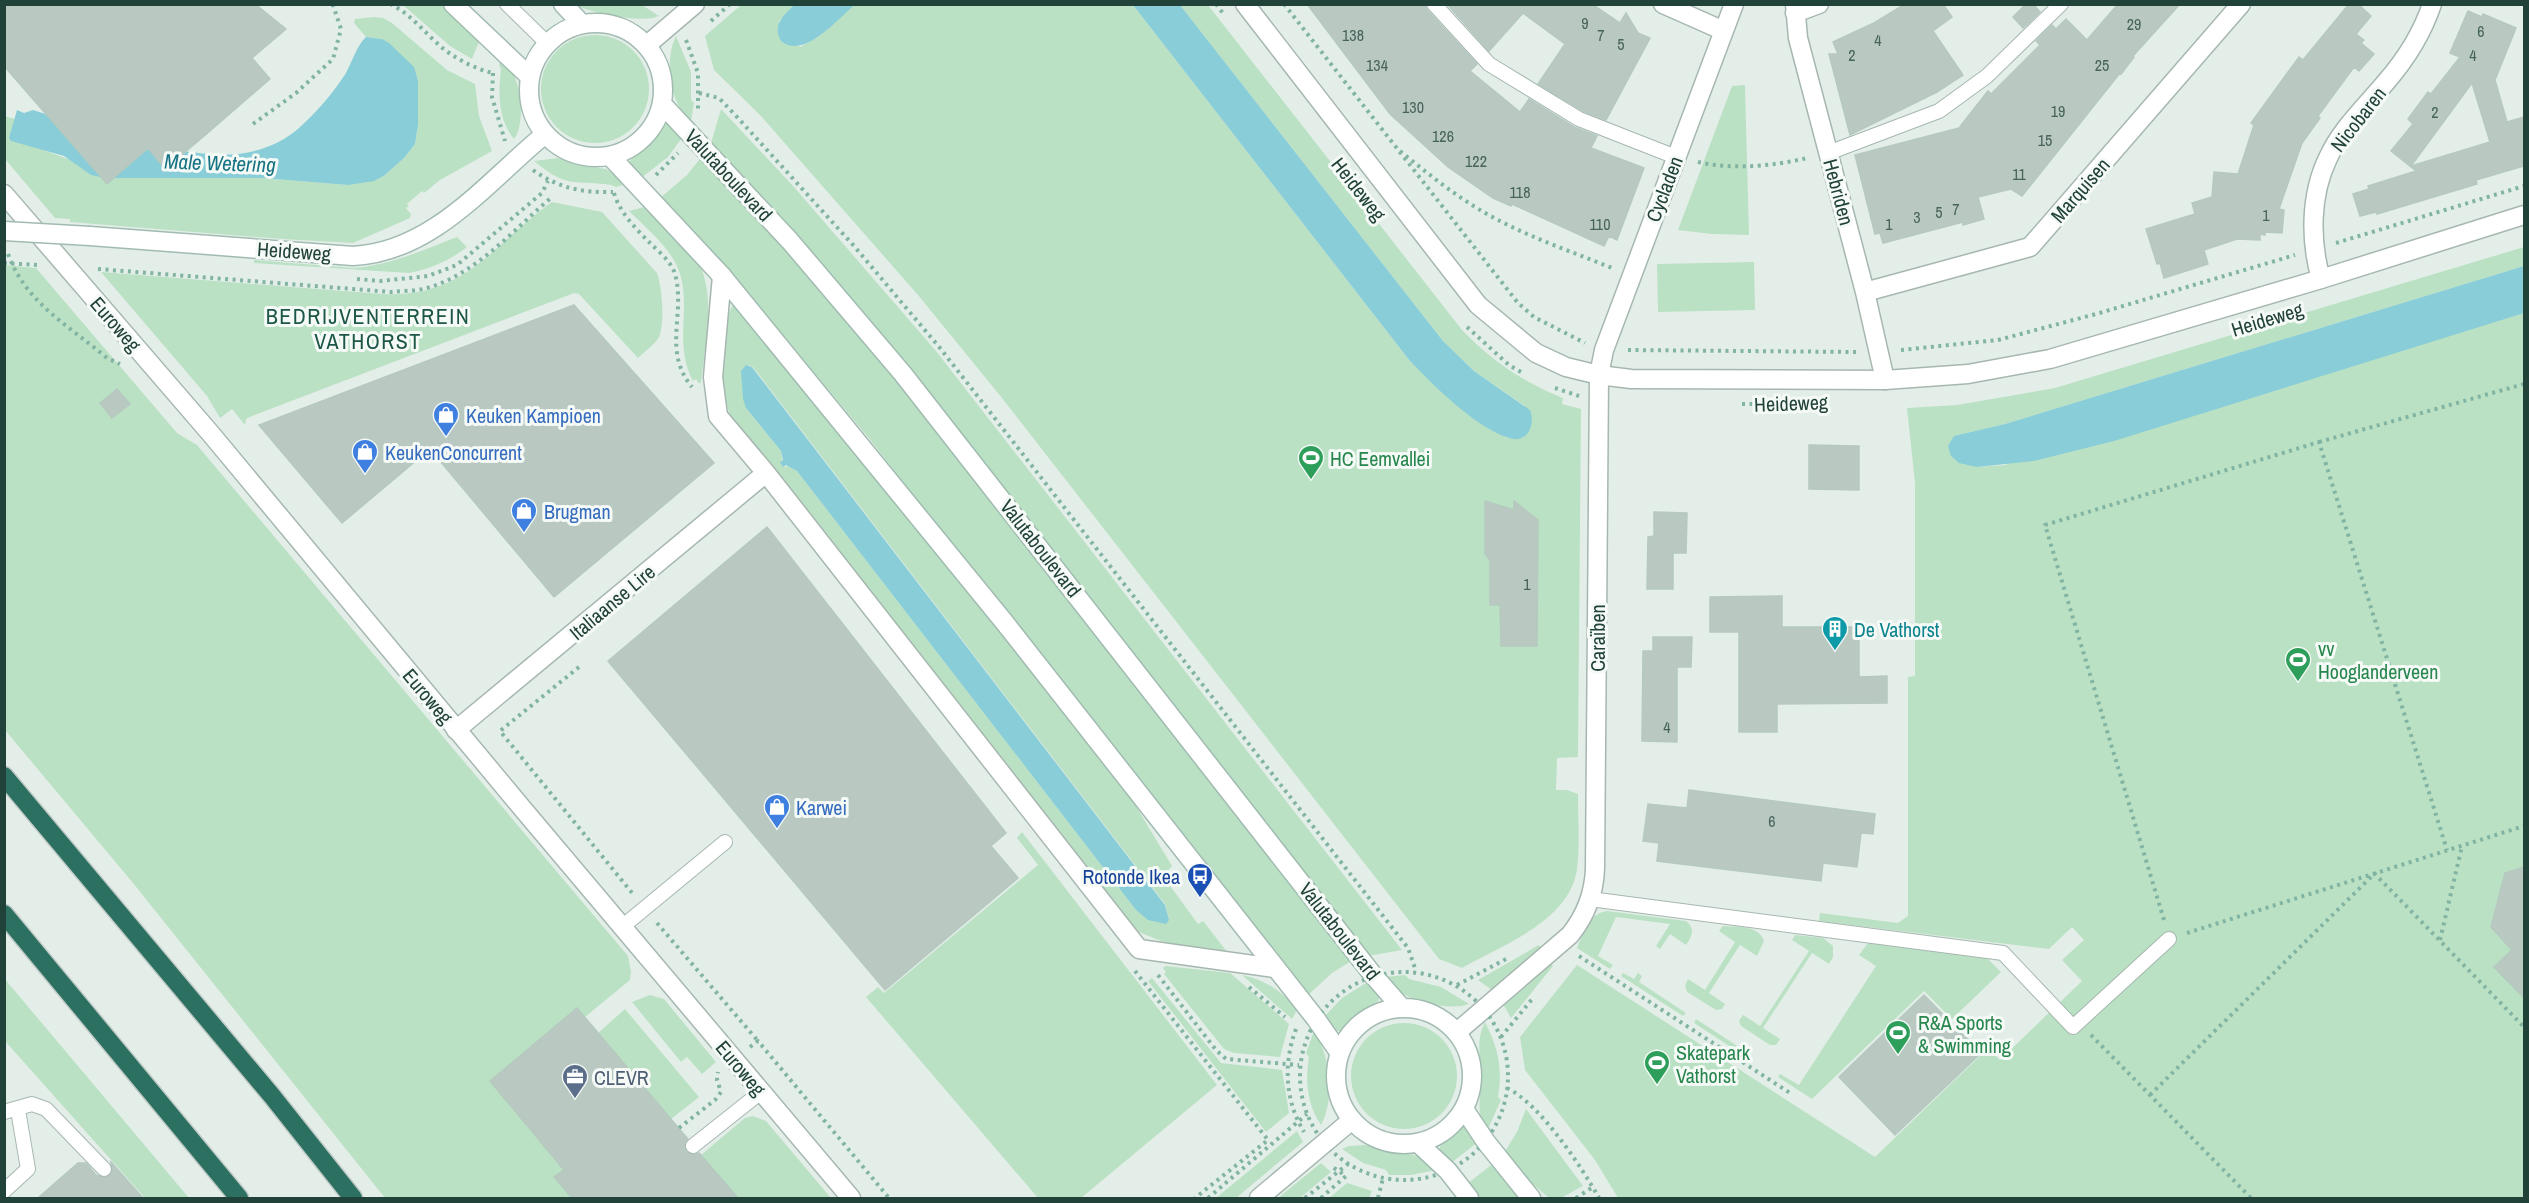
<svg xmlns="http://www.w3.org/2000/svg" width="2529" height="1203" font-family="'Archivo Narrow',sans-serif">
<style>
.green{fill:#bbe1c4;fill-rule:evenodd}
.water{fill:#88cdd7}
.building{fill:#b9c9c2;stroke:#b5c9c0;stroke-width:1.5;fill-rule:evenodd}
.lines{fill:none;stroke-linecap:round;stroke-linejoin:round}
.service-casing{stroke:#a6b7b0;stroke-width:16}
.minor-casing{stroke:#a6b7b0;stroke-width:21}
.tertiary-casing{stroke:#a6b7b0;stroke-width:21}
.secondary-casing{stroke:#a1bbb1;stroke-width:21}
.motorway-casing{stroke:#c1cac7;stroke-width:21}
.path{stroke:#82b4a3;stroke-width:4;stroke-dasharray:3 4.5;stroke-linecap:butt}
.service{stroke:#fff;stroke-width:14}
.minor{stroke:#fff;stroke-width:18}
.tertiary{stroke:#fff;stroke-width:18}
.secondary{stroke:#fff;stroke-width:18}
.motorway{stroke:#2b7060;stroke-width:18}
.secondary-bridge-casing{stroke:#a1bbb1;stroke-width:21;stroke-linecap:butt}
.secondary-bridge{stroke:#fff;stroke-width:18}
.labels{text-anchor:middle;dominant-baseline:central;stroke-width:6;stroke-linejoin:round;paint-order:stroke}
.number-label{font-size:16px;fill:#47645a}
.street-label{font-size:20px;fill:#214238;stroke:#f5faf7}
.shop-label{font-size:20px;fill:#366cbe;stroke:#f5faf7;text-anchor:start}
.leisure-label{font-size:20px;fill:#27864d;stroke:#f5faf7;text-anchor:start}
.culture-label{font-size:20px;fill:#0d838f;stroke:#f5faf7;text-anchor:start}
.transit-label{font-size:20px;fill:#164399;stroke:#f5faf7;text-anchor:end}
.service-label{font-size:20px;fill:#4e5e75;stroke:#f5faf7;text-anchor:start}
.water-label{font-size:21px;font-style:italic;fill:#167383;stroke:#f5faf7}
.quarter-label{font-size:22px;letter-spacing:1.5px;fill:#1b5646;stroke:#f5faf7}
</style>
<rect width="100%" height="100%" fill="#e4eee9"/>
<!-- green -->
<path class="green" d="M403,5H441L480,39L472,59L450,46Z
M575,5H642L659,16C641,24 593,13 575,5Z
M741,5H794L779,21L800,47L816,38L855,5H1133L1410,361L1450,400L1507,438L1525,406L1474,371L1443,341L1180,5H1208L1462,330C1492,361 1523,382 1563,398L1562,404L1581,409L1578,757L1557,758L1556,790H1567L1578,794C1578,819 1580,845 1577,869C1570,921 1502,945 1462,968L1439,959L1002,398L918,295L760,115L714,70L705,36Z
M374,17L383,18L392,23L447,70L475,84L479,116L492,151L440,180L424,193L422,191L407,204L409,206L406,208L411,214L410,218L353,243L282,239L70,222V219L55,218L5,159L4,116L15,119L9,138L71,160L133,178H262L348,185L385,175L404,158L415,144L418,125L417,109L382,39L366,37L354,23L355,19Z
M541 89a54 54 0 1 1 108 0a54 54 0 1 1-108 0Z
M676,36L691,72V100L694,103L691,121C669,103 664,61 676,36Z
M501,59C506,65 512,71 515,78C522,94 524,126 514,139C498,120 498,93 501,70L499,65Z
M1745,85L1749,235L1712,234L1678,230L1732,86Z
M721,109L794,187L936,351L1402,950L1368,956L909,368L796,236L711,143Z
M668,123L684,135L668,157L641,178L629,165C631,153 648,146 655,137C660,132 662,126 668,123Z
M703,155L899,378L1353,960L1332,973L1305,998L868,437L757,305L660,198L687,175Z
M558,158L579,165L606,169L627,184L616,187C609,182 580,184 568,181C555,178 544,169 534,161Z
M552,202L602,212L657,273C662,286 665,324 659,337C654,345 645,351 638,358L579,294L574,293L252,416L246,419L245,425L232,409L220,418L207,396L101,272L382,294C467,298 491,245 552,202Z
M648,206C663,223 682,239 695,258C718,288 705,346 701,382L699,384L696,379L693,381C673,344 692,307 679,271C670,247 647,229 629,211Z
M457,237L467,247C449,261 432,268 409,273L254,263V260L354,268C390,265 424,250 457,237Z
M2524,247V266L2005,424L1955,436L1977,467L2005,465L2524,287V1198H1618L1595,1160L1525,1070L1520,1037L1577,965L1875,1157L1988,1048L2000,1060L2082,981L2062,960L2084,940L2072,927L2049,949L1819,921L1820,913L1898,923L1908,916V677L1915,676V483L1907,408L1957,405L2055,388Z
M1754,262L1755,310L1658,312L1657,264Z
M4,265L36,268L177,433L197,445L628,956L631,972L630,980L585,1017L577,1008L490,1081L564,1170L555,1177L572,1198H385L133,883L5,730Z
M734,302L856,444L1131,798L1172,866L1163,876L1198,924L1203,921L1228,953L1178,948L1139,932L1136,933L728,417L730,415C718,381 718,334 734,302ZM748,365L753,367L1165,904L1169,920L1136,910L797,471L790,466L783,467L781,451L746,408Z
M1022,832L1217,1085L1081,1198H1038L866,997L878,987L884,993L1038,865L1017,838Z
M1607,911L1686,921C1696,929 1692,936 1686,945L1670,934L1660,949L1656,946L1670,924L1616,917L1598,956L1613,965L1610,969L1577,948C1584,932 1588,914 1607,911Z
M1723,926C1737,927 1759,925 1764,941L1757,956L1740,945L1709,993L1725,1004L1722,1009L1716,1010L1687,992L1685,986L1688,979L1705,990L1735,942L1719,931Z
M1795,935L1823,938L1833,946V957L1829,964L1812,953L1763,1028L1780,1039L1776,1045H1770L1741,1026L1739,1021L1743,1015L1760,1026L1809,951L1792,940Z
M1868,943L1987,958L2001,972L1952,1019L1924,991L1812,1099L1778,1077L1780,1074L1799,1085L1876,966L1859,955Z
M1539,945L1541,948L1492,990L1478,980Z
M1551,963L1553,966L1511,1018L1503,1004Z
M1166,966L1230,973L1289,1024L1280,1057L1234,1053L1224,1049L1164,974L1166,972L1163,968Z
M1623,973L1634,979L1638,973L1642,976L1639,982L1686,1013L1683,1016L1621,976Z
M1242,975C1266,980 1282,991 1297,1010L1292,1019Z
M1405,975L1409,979L1441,987L1469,1004C1452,1011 1413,1002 1399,991C1394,987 1390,981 1385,977Z
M4,978L189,1198H145L5,1041Z
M1152,978L1221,1063L1282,1070L1289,1113L1266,1132L1148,981Z
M1369,981L1380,995L1378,1001L1355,1016L1341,1031H1333L1322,1019L1342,998Z
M650,995L664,999L716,1062L702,1074L687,1057L681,1062L632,1002Z
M625,1009L699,1097L671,1119L598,1033Z
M1696,1019L1742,1049L1740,1053L1694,1023Z
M1485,1022C1498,1047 1503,1069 1498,1097L1501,1100L1487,1131C1474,1111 1482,1095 1481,1072C1480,1054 1476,1040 1485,1022Z
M1351 1076a53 53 0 1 1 106 0a53 53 0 1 1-106 0Z
M1314,1031C1330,1053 1335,1101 1321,1125C1307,1104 1305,1081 1309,1057L1306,1053Z
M1526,1109L1583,1186L1561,1198H1549L1521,1174L1504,1153L1517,1132Z
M753,1116L766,1121L831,1198H738L701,1155L745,1118Z
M1464,1126L1478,1142L1450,1164L1440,1150V1146Z
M1297,1131L1303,1142L1236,1198H1216Z
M1365,1145L1413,1155L1424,1159L1436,1170L1411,1175H1389L1386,1170L1363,1163L1342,1149L1349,1146Z
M1495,1162L1523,1198H1478L1467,1184Z
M1321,1163L1331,1172L1300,1198H1278Z
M1347,1183L1372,1191L1369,1198H1329Z"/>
<!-- water -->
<path class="water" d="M794,5V4L855,5C837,19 804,60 781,41C772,25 783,16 794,5Z
M1133,5H1180L1443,341L1474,371L1530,410C1536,425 1527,444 1509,438C1476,428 1434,386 1410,361Z
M366,37L382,39L389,43L414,67L418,81V125L415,144L404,158L385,175L374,181L348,185L262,178H105L91,175L64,156L11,141L9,138L17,110L24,113L33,110C89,128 178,159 237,154C259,152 282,143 299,128C317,112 333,93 346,73C352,62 357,45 366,37Z
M2524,266V313L2114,441L2034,461L1977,467L1959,463L1951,456L1948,446L1954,436L2005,424Z
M746,365L752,367L1165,905L1169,920L1166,924L1148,920L1136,910L797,471L786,465L783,467L780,462L783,460L781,451L746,408L743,399L741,371Z"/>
<!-- building -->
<path class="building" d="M4,4H255L286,29L252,58L270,79L203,137L165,169L148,148L107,184L4,66Z
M1307,4H1425L1427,10L1477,64L1470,71L1520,112L1529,99L1574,127L1597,136L1591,148L1644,168L1617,240L1609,236L1604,246L1512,204L1511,206L1493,198L1448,167L1390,114Z
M1447,4H1592L1620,23L1626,13L1638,33L1650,38L1606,120L1583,111L1538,84L1565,44L1523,13L1489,51Z
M1905,4H1943L1952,17L1933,31L1963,75L1937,92L1850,135L1829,54H1838L1833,42L1874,23Z
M2026,4H2033L2040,12L2023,28L2013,17Z
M2118,4H2180L2133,56L2134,57L2121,74L2120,73L2022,196L2011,189L1978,197L1984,219L1963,225V222L1883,243L1880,233L1875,234L1855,155L1959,128L1988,91L1991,94L2040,45L2036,41L2052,25L2056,29L2066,19L2087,40Z
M2349,4H2358L2371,16L2356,34L2364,40L2361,43L2374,54L2359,71L2354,67L2318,116L2320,118L2302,143L2279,209L2284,210L2282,233L2265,232V235L2260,234V240L2237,239L2204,250L2208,264L2164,278L2160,263L2157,264L2146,229L2195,214L2192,203L2212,197L2214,172L2238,174L2254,125L2251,123L2299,57L2303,60Z
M2468,11L2482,17L2483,14L2516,28L2495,80L2507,122L2524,117V166L2476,180L2477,184L2377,214L2376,212L2360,216L2353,194L2369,189L2368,186L2416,171L2391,151L2413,124L2408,119L2428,92L2431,94L2460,57L2450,53ZM2472,83L2490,142L2411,166Z
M574,305L714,463L554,597L430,449L342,523L259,425Z
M117,389L130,404L112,418L100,403Z
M1809,445L1859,446V490L1809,489Z
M1485,501L1514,510V501L1538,520L1537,646H1501L1500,605H1490V560L1485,554Z
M1654,512L1687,513L1686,553H1673V589H1647L1648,537L1654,536Z
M767,527L1006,833L991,846L1018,878L885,990L608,661Z
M1782,596V627H1859V677L1887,676V703L1777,704V732H1739V632H1710V597Z
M1653,637H1692L1691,667H1677V742L1642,741L1643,651H1653Z
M1689,790L1875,814L1873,834L1861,833L1857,867L1823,863L1821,881L1657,861L1659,843L1643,841L1648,804L1687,808Z
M2524,867V998L2494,967L2512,950L2491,927L2505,873Z
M1924,995L1981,1053L1895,1135L1839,1077Z
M577,1008L688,1139L684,1147L686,1152L694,1155L699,1153L738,1198H572L554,1177L564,1170L490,1081Z
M111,1162L143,1198H38L78,1163H86L96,1175L106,1178L112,1172Z"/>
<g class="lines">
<defs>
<path id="service" d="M507,4L547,43
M1434,4L1489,64L1579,119L1676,157
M1828,153L1939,111L1987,76L2061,4
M1590,899L2003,953L2073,1027L2169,939
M622,927L725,842
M4,1112L32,1104L46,1109L104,1169
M693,1146L761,1092
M4,1191L28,1169L18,1110"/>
<path id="minor" d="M1663,4L1724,31
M1795,4L1798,38L1865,292L1885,380
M1795,13L1819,4
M722,276L713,377L718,416L766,473L1139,949L1275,968
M2321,279C2310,241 2310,195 2328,158C2341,129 2366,106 2386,82C2406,59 2422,34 2432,4
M1865,292L2030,247L2241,4
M1599,375L1604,350L1734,4
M456,730L766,473"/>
<path id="tertiary" d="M1245,4L1478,305L1536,353L1566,367L1599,375L1631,379L1885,380L1968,374L2050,359L2321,279L2524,215
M647,45L695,4
M4,194L211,434L522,808L851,1198
M1457,1032L1570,935C1586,915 1594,894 1595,869L1599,375
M1259,1198L1352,1120"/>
<path id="secondary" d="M453,4L529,76
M563,4L582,24
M529 90a67 67 0 1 1 134 0a67 67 0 1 1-134 0Z
M662,104L790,241L903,374L1373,975L1401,1007
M610,156L722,276L1005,623L1316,1019L1339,1052
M90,236L353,256C433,252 487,182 544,135
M1336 1076a68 68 0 1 1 136 0a68 68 0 1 1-136 0Z
M1464,1109L1486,1142L1531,1198
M1418,1143L1448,1171L1469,1198"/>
<path id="motorway" d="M4,776L272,1096L353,1198
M4,914L239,1198"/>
</defs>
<!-- service casing -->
<use href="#service" class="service-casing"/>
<!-- minor casing -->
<use href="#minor" class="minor-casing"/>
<!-- tertiary casing -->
<use href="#tertiary" class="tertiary-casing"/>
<!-- secondary casing -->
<use href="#secondary" class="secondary-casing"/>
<!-- motorway casing -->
<use href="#motorway" class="motorway-casing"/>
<!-- path -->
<path class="path" d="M310,4H340
M390,4C412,14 427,36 445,50C460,61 476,69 493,73
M1216,4L1225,16
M1284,4L1518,303L1534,317L1585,343
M711,21L730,4
M686,40L698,73V111
M493,73L492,97L505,141
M699,93L719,98L738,118L854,246L940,348L1408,948L1416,971
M253,124L296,93L333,59L341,29L333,5
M1400,151C1432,177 1464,203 1502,222C1537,240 1575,253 1612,268
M1698,162C1733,170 1773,166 1807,158
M533,170C558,188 583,193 613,192
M656,175L678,153
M614,193C619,211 635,228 649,242C658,251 671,261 675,274C686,314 662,351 692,387
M2336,243L2524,186
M8,254C26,303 68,325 107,358L120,364
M4,263L37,265
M98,269L391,292C401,291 412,291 423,289C474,277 514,229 553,196
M357,279L381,281L428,276L457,265L542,193L548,181
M1467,327L1509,365L1521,372
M1628,350L1857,352
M1901,350L1998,340L2096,314L2295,255
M1555,388L1579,396
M1742,404H1797
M2319,442L2524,384
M579,667L500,731L633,894
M2374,873L2524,1027
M2164,920L2045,525L2319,442L2447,850
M657,923L758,1041
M2187,933L2524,826
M2440,940L2462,846
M1579,956L1790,1093
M1135,971L1268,1140L1195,1198
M1300 1076a104 104 0 1 1 208 0a104 104 0 1 1-208 0Z
M1158,975L1216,1050L1226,1059L1299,1065
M1457,985L1506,959
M1249,987L1285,1017
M1296,1029C1283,1063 1285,1101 1304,1132
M2091,1035L2251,1198
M1501,1037L1533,998
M750,1047L758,1041L889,1198
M1507,1088C1540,1104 1581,1166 1599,1198
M2150,1095L2374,874
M679,1128L715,1100L721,1092L717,1080L718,1072
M1208,1198L1307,1114
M1305,1198L1349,1163
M1323,1198L1322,1197L1346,1176L1331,1166
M1378,1198L1383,1178
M1576,1198L1593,1187"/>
<!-- service -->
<use href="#service" class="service"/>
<!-- minor -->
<use href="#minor" class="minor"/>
<!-- tertiary -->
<use href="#tertiary" class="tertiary"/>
<!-- secondary -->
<use href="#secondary" class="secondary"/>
<!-- motorway -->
<use href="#motorway" class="motorway"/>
<defs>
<path id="secondary-bridge" d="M4,231L90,236"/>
</defs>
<!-- secondary-bridge casing -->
<use href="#secondary-bridge" class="secondary-bridge-casing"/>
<!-- secondary-bridge -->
<use href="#secondary-bridge" class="secondary-bridge"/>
</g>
<!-- icons -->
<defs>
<symbol id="shop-pin" viewBox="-11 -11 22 30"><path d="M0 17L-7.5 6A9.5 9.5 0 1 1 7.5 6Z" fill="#3f7fe0" stroke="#f5faf7"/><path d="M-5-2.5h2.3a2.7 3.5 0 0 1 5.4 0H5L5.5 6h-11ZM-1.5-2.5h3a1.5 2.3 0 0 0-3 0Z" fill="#fff"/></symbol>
<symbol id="stadium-pin" viewBox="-11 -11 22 30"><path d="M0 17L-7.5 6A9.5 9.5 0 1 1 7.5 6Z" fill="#2e9e5b" stroke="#f5faf7"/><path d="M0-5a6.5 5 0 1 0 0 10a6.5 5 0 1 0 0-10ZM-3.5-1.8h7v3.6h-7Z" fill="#fff"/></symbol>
<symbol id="building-pin" viewBox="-11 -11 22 30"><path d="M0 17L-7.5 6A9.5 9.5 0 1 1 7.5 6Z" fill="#0f9aa8" stroke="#f5faf7"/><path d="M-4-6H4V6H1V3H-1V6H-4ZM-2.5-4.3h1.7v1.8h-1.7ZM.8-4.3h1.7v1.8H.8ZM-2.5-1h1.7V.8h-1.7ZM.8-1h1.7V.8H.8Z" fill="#fff"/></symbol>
<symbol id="bus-pin" viewBox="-11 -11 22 30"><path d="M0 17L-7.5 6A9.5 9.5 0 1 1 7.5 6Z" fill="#1a4fb4" stroke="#f5faf7"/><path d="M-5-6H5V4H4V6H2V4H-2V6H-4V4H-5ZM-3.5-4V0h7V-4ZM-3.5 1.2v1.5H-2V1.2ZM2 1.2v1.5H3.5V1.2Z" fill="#fff"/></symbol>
<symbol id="office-pin" viewBox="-11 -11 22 30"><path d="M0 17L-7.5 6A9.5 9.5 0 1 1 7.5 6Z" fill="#5c6f8a" stroke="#f5faf7"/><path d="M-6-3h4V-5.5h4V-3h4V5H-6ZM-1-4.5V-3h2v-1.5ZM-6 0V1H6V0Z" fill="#fff"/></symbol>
</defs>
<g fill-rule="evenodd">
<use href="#shop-pin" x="431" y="400" width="30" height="40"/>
<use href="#shop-pin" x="350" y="437" width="30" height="40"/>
<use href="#stadium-pin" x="1296" y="443" width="30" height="40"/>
<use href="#shop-pin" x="509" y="496" width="30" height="40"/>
<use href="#building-pin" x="1820" y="614" width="30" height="40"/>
<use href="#stadium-pin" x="2283" y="645" width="30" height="40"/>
<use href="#shop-pin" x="762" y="792" width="30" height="40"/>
<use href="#bus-pin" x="1185" y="861" width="30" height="40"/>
<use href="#stadium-pin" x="1883" y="1018" width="30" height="40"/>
<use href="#stadium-pin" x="1642" y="1048" width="30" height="40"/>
<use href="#office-pin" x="560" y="1062" width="30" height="40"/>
</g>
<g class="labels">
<!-- number labels -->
<g class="number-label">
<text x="1585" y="23">9</text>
<text x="2134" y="24">29</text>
<text x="2481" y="31">6</text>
<text x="1353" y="35">138</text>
<text x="1601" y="35">7</text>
<text x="1878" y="40">4</text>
<text x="1621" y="44">5</text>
<text x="1852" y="55">2</text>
<text x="2473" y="55">4</text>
<text x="1377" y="65">134</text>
<text x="2102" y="65">25</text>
<text x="1413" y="107">130</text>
<text x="2058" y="111">19</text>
<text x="2435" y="112">2</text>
<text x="1443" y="136">126</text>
<text x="2045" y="140">15</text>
<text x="1476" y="161">122</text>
<text x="2019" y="174">11</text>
<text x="1520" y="192">118</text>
<text x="1956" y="209">7</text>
<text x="1939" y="212">5</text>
<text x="2266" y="215">1</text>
<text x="1917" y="217">3</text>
<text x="1600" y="224">110</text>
<text x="1889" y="224">1</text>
<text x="1527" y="584">1</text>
<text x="1667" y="727">4</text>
<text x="1772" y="821">6</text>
</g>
<!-- street labels -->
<g class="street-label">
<text transform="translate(2358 119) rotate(-52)">Nicobaren</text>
<text transform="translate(729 175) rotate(47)">Valutaboulevard</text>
<text transform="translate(1359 189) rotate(52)">Heideweg</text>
<text transform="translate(1664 189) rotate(-69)">Cycladen</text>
<text transform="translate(2080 190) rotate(-49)">Marquisen</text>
<text transform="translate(1839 192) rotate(75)">Hebriden</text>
<text transform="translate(294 251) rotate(4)">Heideweg</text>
<text transform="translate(2267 319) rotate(-17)">Heideweg</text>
<text transform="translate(116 324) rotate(49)">Euroweg</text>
<text transform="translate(1791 403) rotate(-2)">Heideweg</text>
<text transform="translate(1041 548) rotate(52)">Valutaboulevard</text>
<text transform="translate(612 602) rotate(-40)">Italiaanse Lire</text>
<text transform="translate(1597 638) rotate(-90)">Caraïben</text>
<text transform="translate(428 696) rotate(50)">Euroweg</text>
<text transform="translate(1340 931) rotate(52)">Valutaboulevard</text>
<text transform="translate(741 1068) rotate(50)">Euroweg</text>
</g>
<!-- shop labels -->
<g class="shop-label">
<text x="466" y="415">Keuken Kampioen</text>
<text x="385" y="452">KeukenConcurrent</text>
<text x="544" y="511">Brugman</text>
<text x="796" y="807">Karwei</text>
</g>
<!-- leisure labels -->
<g class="leisure-label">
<text x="1330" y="458">HC Eemvallei</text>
<text x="2318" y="648">vv<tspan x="2318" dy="23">Hooglanderveen</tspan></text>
<text x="1918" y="1022">R&amp;A Sports<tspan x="1918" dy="23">&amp; Swimming</tspan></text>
<text x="1676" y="1052">Skatepark<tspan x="1676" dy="23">Vathorst</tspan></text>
</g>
<!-- culture labels -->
<g class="culture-label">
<text x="1854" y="629">De Vathorst</text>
</g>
<!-- transit labels -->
<g class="transit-label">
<text x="1180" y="876">Rotonde Ikea</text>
</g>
<!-- service labels -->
<g class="service-label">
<text x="594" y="1077">CLEVR</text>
</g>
<!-- water labels -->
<g class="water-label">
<text transform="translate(220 163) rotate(2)">Male Wetering</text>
</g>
<!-- quarter labels -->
<g class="quarter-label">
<text x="368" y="316">BEDRIJVENTERREIN<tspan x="368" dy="25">VATHORST</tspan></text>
</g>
</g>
<!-- border -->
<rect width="2529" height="1203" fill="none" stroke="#214238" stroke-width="12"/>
</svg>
